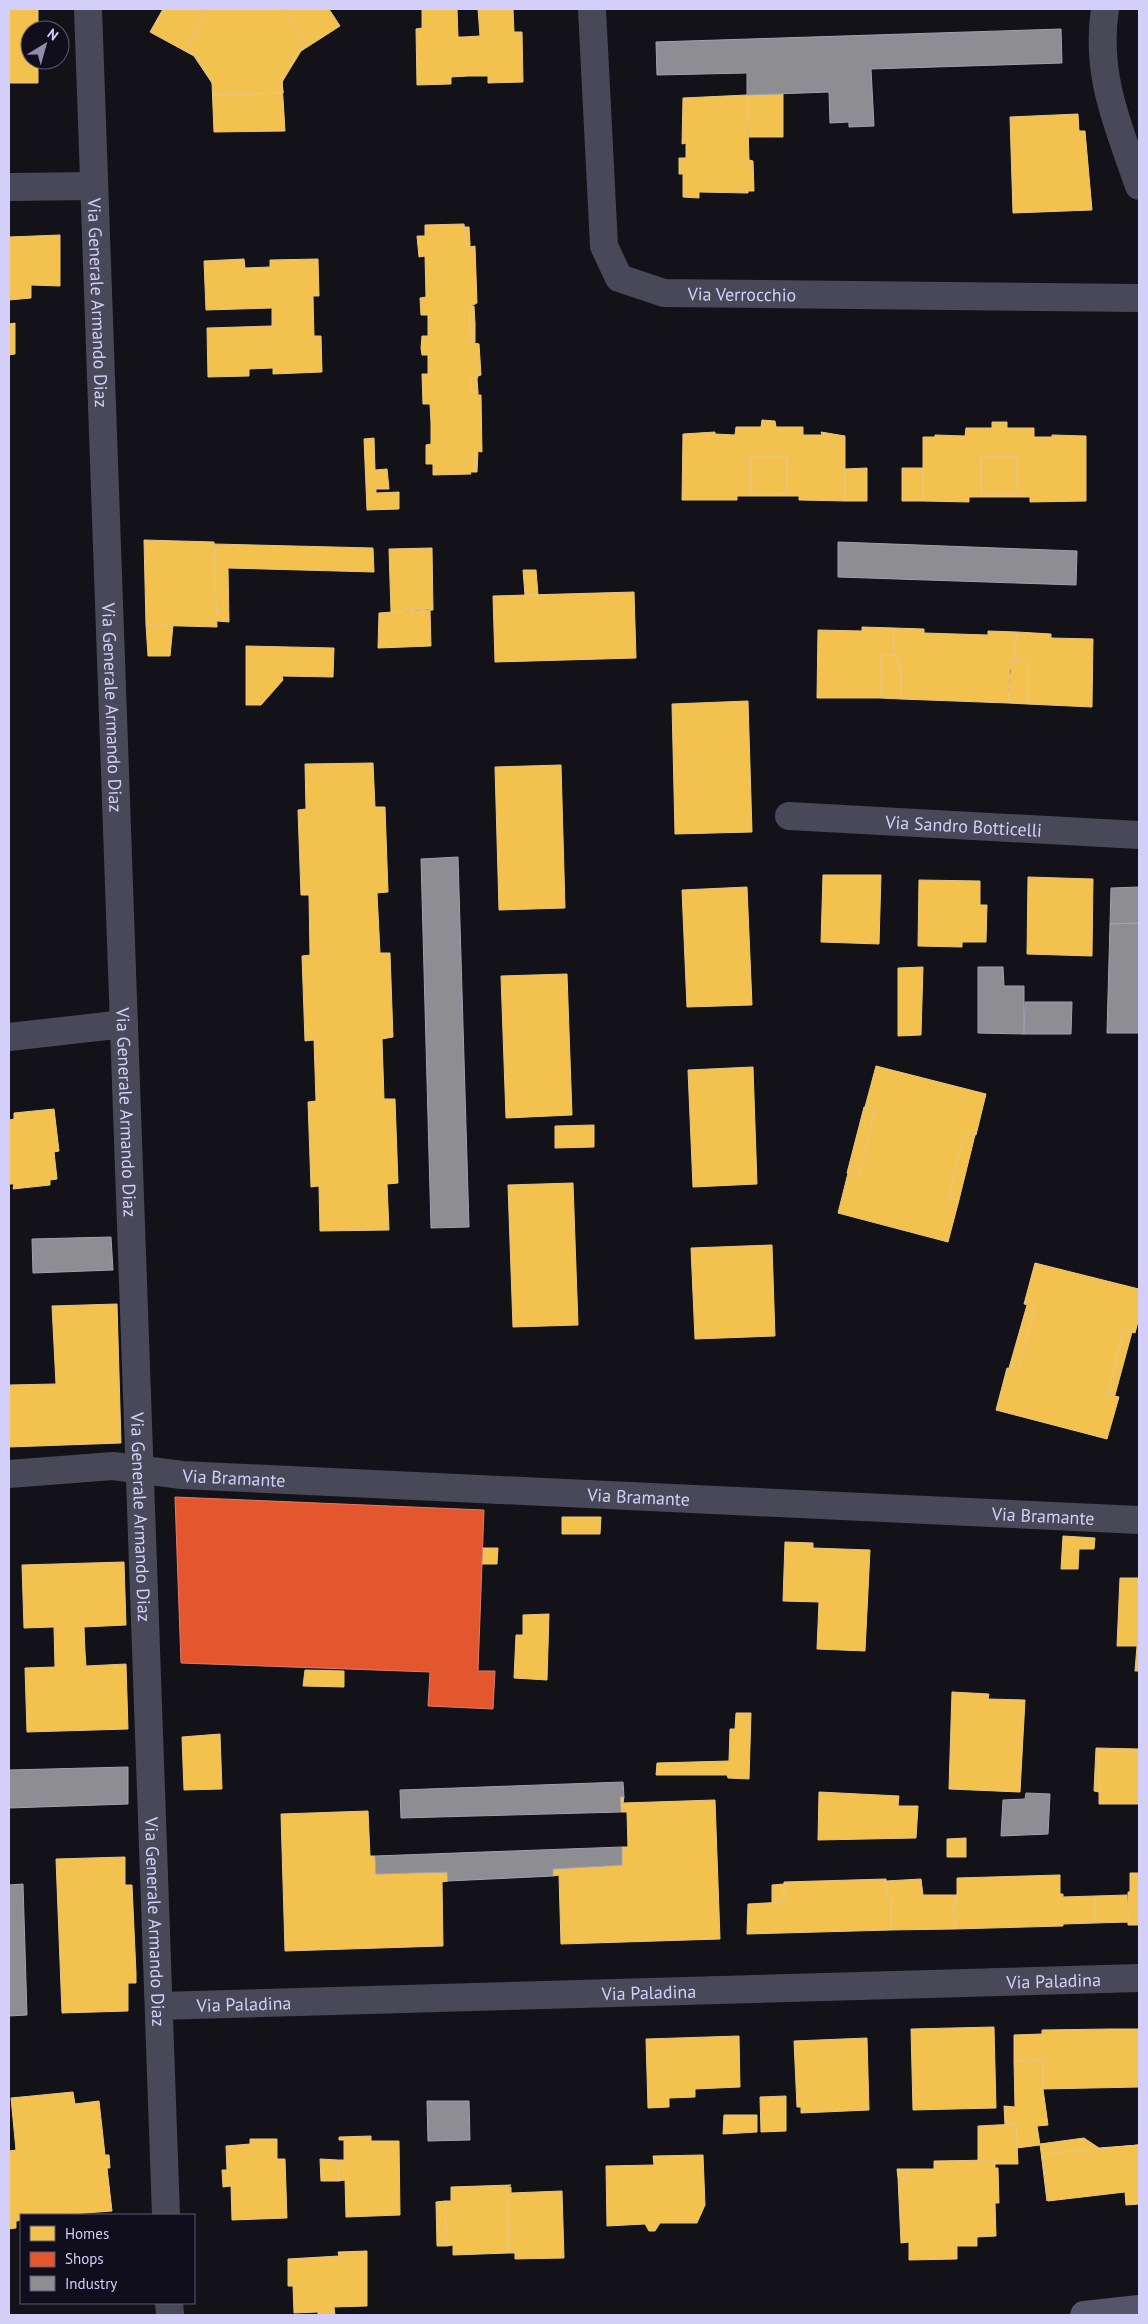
<svg xmlns="http://www.w3.org/2000/svg" width="1148" height="2324" font-family="'PT Sans',sans-serif">
<style>
.homes{fill:#f2c14e;stroke:#e9c581;fill-rule:evenodd}
.shops{fill:#e4572e;stroke:#df7b6b}
.industry{fill:#8d8d92;stroke:#a2a1b1}
.lines{fill:none;stroke-linecap:round;stroke-linejoin:round}
.street{stroke:#484858;stroke-width:28}
.secondary{stroke:#55546a;stroke-width:28}
.labels{text-anchor:middle;dominant-baseline:central;stroke-width:5;stroke-linejoin:round;paint-order:stroke}
.street-label{font-size:18px;fill:#d4cff9;stroke:#100e1c}
</style>
<rect width="100%" height="100%" fill="#121218"/>
<!-- homes -->
<path class="homes" d="M9,9H38V30H30V60H38V83H9Z
M163,9H207L186,50L197,56L213,81L214,95L283,93L282,82L285,131L214,132L212,83L194,56L150,32Z
M207,9H283L308,45L296,53L282,81L283,93L214,95L213,81L197,56L186,50Z
M283,9H329L340,26L301,51L282,82L296,53L308,45Z
M422,9H457L458,37H463L480,36L478,9H513L514,32H522L523,82L488,83V76H468L451,77V84L417,85L416,29L422,28Z
M783,94V137H748L747,95Z
M747,95L749,160L753,161L754,191H748V193L699,192V198L683,197V174H679V158H686V143L682,144L683,98Z
M1078,114L1079,131H1085L1092,210L1013,213L1010,117Z
M464,224L466,244L470,243V247L475,246L477,303L469,307L471,342L479,344L481,375L478,376L477,379L471,378L472,392H478V395H481L482,452L478,451L474,455V472H470L471,474L433,475V464H426V445L431,444V423L430,404H423L422,374H428V355H422L421,348L422,336H428V315H421L420,298L426,297L425,256L419,257L417,236H425V225Z
M464,227H469L470,243L466,244Z
M60,235V286L31,285V298L9,300V237Z
M244,259L245,268L270,267V260L318,259L319,296H313L314,336H321L322,372L273,374V368L249,369V376L208,377L207,328L272,326V308L206,310L204,261Z
M474,306L475,323V342H471L469,307Z
M15,323V354L9,355V324Z
M471,378L477,379L478,392H472Z
M762,420L775,421L776,427H803V435H822L821,432L845,436V501L799,500V496H737V500H682L683,434L715,432V434L735,435L736,427H761ZM751,456H787V493L751,494Z
M992,422H1007V428H1034V437H1052V435L1086,436V501L1030,502V497H969V502L923,501V437H935V435L965,436L966,428H992ZM981,456L1017,457L1016,495L981,494Z
M374,438L375,470L387,469L389,489H376V493L399,492V509L367,510L364,439Z
M478,451L477,472H474V455Z
M751,456H787V493L751,494Z
M981,456L1017,457L1016,495L981,494Z
M867,468V501H845V469Z
M902,468H923V501H902Z
M144,540L214,542L217,627L146,625Z
M214,544L373,548L374,572L228,568L229,622L217,621Z
M432,548L433,610L391,612L389,549Z
M523,570H536L538,595H525Z
M634,592L636,658L495,662L493,596Z
M430,609L431,646L378,648L379,613Z
M146,625H173L170,656H148Z
M862,627L894,628V655H881L880,698H817L818,630L862,631Z
M894,628L924,629V633L988,635V631L1017,632L1014,660H1012V669H1010L1008,703L901,699V666H898V655H894Z
M1017,632L1051,634V638L1093,639L1092,707L1027,704L1028,661L1014,660Z
M246,646L334,648L333,677L282,676L283,680L261,705H246Z
M881,655H898V666H901V699L880,698Z
M1012,660L1028,661L1027,704L1008,703Z
M748,701L752,832L675,834L672,704Z
M373,763L375,807H385L388,892L377,893L380,953H390L393,1037L382,1039L384,1099H395L398,1183L387,1184L389,1230L320,1231L319,1186L311,1187L308,1102L316,1101L314,1040L305,1041L302,956L310,955L309,895H301L298,810L306,809L305,764Z
M561,765L565,908L499,910L495,767Z
M823,875H881L879,944L821,942Z
M1028,877L1093,879L1092,956L1027,954Z
M919,880L980,881V905H987L986,942H962V947L918,946Z
M747,887L752,1005L687,1007L682,890Z
M923,967L921,1035L898,1036V968Z
M567,974L572,1115L506,1118L501,976Z
M876,1066L986,1094L976,1135L964,1133L949,1198L959,1200L948,1242L838,1213L848,1173L859,1175L875,1110L865,1107Z
M753,1067L757,1184L693,1187L688,1070Z
M864,1107L875,1110L859,1175L847,1173Z
M54,1109L59,1151L54,1152L57,1179L50,1180V1185L13,1189L14,1184H9V1120L14,1119V1113Z
M594,1125V1147L555,1148V1126Z
M964,1133L975,1135L959,1200L949,1198Z
M573,1183L578,1325L513,1327L508,1185Z
M772,1245L775,1336L695,1339L691,1248Z
M1035,1263L1139,1289V1318L1135,1333L1123,1330L1108,1394L1119,1397L1107,1439L996,1410L1007,1368L1018,1370L1035,1306L1024,1304Z
M117,1304L121,1443L9,1447V1385L56,1384L52,1306Z
M1027,1305L1035,1306L1018,1370L1009,1368Z
M1123,1330L1132,1332L1115,1395L1108,1394Z
M562,1517H601L600,1534H562Z
M1063,1536L1095,1538L1094,1549H1079L1078,1569H1061Z
M785,1542L813,1543V1548L870,1550L865,1651L817,1649L819,1602L783,1601Z
M482,1548H498L497,1564H482Z
M124,1562L126,1625L84,1627L85,1652L86,1666L126,1664L128,1729L27,1732L25,1668L55,1667L54,1627L24,1628L22,1565Z
M1120,1578H1139V1646H1117Z
M549,1614L547,1680L514,1678L516,1635H523V1615Z
M1137,1646H1139V1671H1135Z
M305,1670L344,1671V1687L303,1686Z
M952,1692L989,1694L988,1699L1025,1700L1020,1792L949,1789Z
M736,1713H751L749,1779L728,1778L727,1775H656L657,1763L729,1761L730,1729H735Z
M220,1734L222,1789L184,1790L182,1737Z
M1096,1748L1139,1749V1752L1099,1751V1792L1094,1791Z
M1099,1751L1139,1752V1804H1099Z
M819,1792L899,1796L898,1806H918L916,1838L818,1840Z
M620,1797H624L623,1803L715,1800L720,1939L561,1944L559,1875L553,1876V1869L622,1865V1847H628L627,1812H621Z
M368,1811L370,1856H375L376,1874L447,1872L448,1881L442,1882L443,1946L285,1951L281,1814Z
M966,1838V1857H947V1839Z
M125,1857V1885H132L136,1973V1983H128V2011L62,2013L56,1859Z
M1130,1873H1139V1925H1128V1892H1130Z
M1060,1875V1894H1063V1897L1095,1896V1923L1063,1924V1926L955,1929L954,1901H957V1878Z
M886,1879L887,1898L891,1897V1930L747,1934L748,1904L784,1902V1882Z
M921,1879L923,1895H957V1901H954L955,1929L891,1930V1897L887,1898L886,1881Z
M784,1884V1902L772,1903V1885Z
M1127,1895L1128,1922L1095,1923V1896Z
M994,2027L996,2108L913,2110L911,2029Z
M1110,2029H1139V2087L1043,2089V2060L1014,2061V2035L1042,2034V2030Z
M739,2036L740,2087L695,2089V2097L669,2098V2107L648,2108L646,2039Z
M867,2038L869,2110L801,2113V2107H797L794,2041Z
M1043,2060V2089L1048,2125L1037,2126L1040,2145L1017,2148L1016,2124L1005,2125L1004,2106L1015,2107L1014,2061Z
M73,2092L75,2104L99,2101L105,2155H109L110,2168H107L112,2211L58,2215H21V2220L9,2223V2151L16,2150L11,2098Z
M786,2096V2131L761,2132L760,2097Z
M724,2115H757V2132L723,2134Z
M1016,2124L1018,2164H995V2160H978V2126Z
M371,2136V2141H399L400,2215L346,2217L345,2180L339,2181L338,2160H344V2140H339V2137Z
M1084,2138L1099,2148L1139,2145L1043,2154L1047,2201L1040,2144Z
M250,2139H277V2159H285L287,2218L232,2220L231,2186L223,2187L222,2170H227L226,2146L250,2144Z
M1139,2145V2204L1126,2205L1125,2192L1048,2201L1043,2154Z
M703,2155L705,2205L697,2223H660L655,2231H649L645,2224L607,2226L606,2166L654,2165L653,2156Z
M320,2159L338,2160L339,2181H321Z
M995,2160V2168H998L999,2203H995L996,2236L977,2237V2246H957V2259L909,2260V2242L901,2243L898,2178H907V2169H934V2161Z
M897,2169H907V2178H898Z
M511,2185L507,2188L509,2253L453,2255V2245L447,2246L445,2201H451V2187Z
M511,2187V2193L562,2191L564,2258L515,2259V2253H509L507,2188Z
M445,2201L447,2246H437L436,2202Z
M16,2222V2228L9,2229V2223Z
M367,2251V2306L334,2307L335,2315H318V2312L294,2313L293,2286H288V2259L339,2256L338,2252Z"/>
<!-- shops -->
<path class="shops" d="M175,1497L484,1510L478,1671H495L493,1709L428,1706L430,1672L181,1663Z"/>
<!-- industry -->
<path class="industry" d="M1061,29L1062,63L871,69L874,126L849,127V122L830,123L829,92L747,95V73L657,75L656,42Z
M838,542L1077,551L1076,585L838,577Z
M458,857L469,1227L431,1228L421,859Z
M1139,887V923L1110,924L1111,888Z
M1139,923V1033H1107L1110,924Z
M978,967H1003L1004,986H1024V1034L978,1033Z
M1025,1002H1072L1071,1034H1024Z
M111,1237L113,1270L33,1273L32,1239Z
M128,1767V1804L9,1808V1770Z
M623,1782L624,1797H620L621,1812L401,1818L400,1790Z
M1026,1793L1050,1794L1048,1834L1001,1836L1003,1800L1025,1799Z
M622,1847V1865L553,1869V1876L448,1881L447,1872L376,1874L375,1856Z
M23,1884L27,2015L9,2016V1885Z
M427,2101H469L470,2140L428,2141Z"/>
<g class="lines">
<!-- street -->
<g class="street">
<path id="s1" d="M88,9L166,2215"/>
<path id="s2" d="M592,9L604,246L619,278L664,293L1139,298"/>
<path d="M1105,9C1095,75 1118,125 1139,186"/>
<path d="M9,187L94,186"/>
<path id="s3" d="M789,816L1139,835"/>
<path d="M9,1037L124,1024"/>
<path id="s4" d="M9,1474L113,1466L182,1475L1139,1520"/>
<path id="s5" d="M159,2006L1139,1978"/>
<path d="M169,2303L170,2315"/>
</g>
<!-- secondary -->
<path class="secondary" d="M1084,2315L1139,2309"/>
</g>
<g class="labels">
<!-- street labels -->
<g class="street-label">
<text stroke="none"><textPath href="#s2" startOffset="398">Via Verrocchio</textPath></text>
<text stroke="none"><textPath href="#s1" startOffset="294">Via Generale Armando Diaz</textPath></text>
<text stroke="none"><textPath href="#s1" startOffset="699">Via Generale Armando Diaz</textPath></text>
<text stroke="none"><textPath href="#s3" startOffset="175">Via Sandro Botticelli</textPath></text>
<text stroke="none"><textPath href="#s1" startOffset="1104">Via Generale Armando Diaz</textPath></text>
<text stroke="none"><textPath href="#s4" startOffset="226">Via Bramante</textPath></text>
<text stroke="none"><textPath href="#s4" startOffset="631">Via Bramante</textPath></text>
<text stroke="none"><textPath href="#s4" startOffset="1036">Via Bramante</textPath></text>
<text stroke="none"><textPath href="#s1" startOffset="1509">Via Generale Armando Diaz</textPath></text>
<text stroke="none"><textPath href="#s1" startOffset="1914">Via Generale Armando Diaz</textPath></text>
<text stroke="none"><textPath href="#s5" startOffset="895">Via Paladina</textPath></text>
<text stroke="none"><textPath href="#s5" startOffset="490">Via Paladina</textPath></text>
<text stroke="none"><textPath href="#s5" startOffset="85">Via Paladina</textPath></text>
</g>
</g>
<!-- border -->
<rect width="1148" height="2324" fill="none" stroke="#d4cff9" stroke-width="20"/>
<!-- legend -->
<rect x="20" y="2214" width="175" height="90" fill="#100e1c" stroke="#5e5b74"/>
<rect x="30" y="2226" width="25" height="15" fill="#f2c14e" stroke="#5e5b74"/>
<text x="65" y="2239" font-size="15" fill="#d4cff9">Homes</text>
<rect x="30" y="2252" width="25" height="15" fill="#e4572e" stroke="#5e5b74"/>
<text x="65" y="2264" font-size="15" fill="#d4cff9">Shops</text>
<rect x="30" y="2276" width="25" height="15" fill="#8d8d92" stroke="#5e5b74"/>
<text x="65" y="2289" font-size="15" fill="#d4cff9">Industry</text>
<!-- north arrow -->
<g transform="translate(45 45) rotate(37)"><circle r="24" fill="#100e1c" stroke="#5e5b74"/>
<path d="M0-4L9 19L0 12L-9 19Z" fill="#908daa"/>
<text y="-8" font-size="14" font-weight="bold" text-anchor="middle" fill="#d4cff9">N</text>
</g>
</svg>
